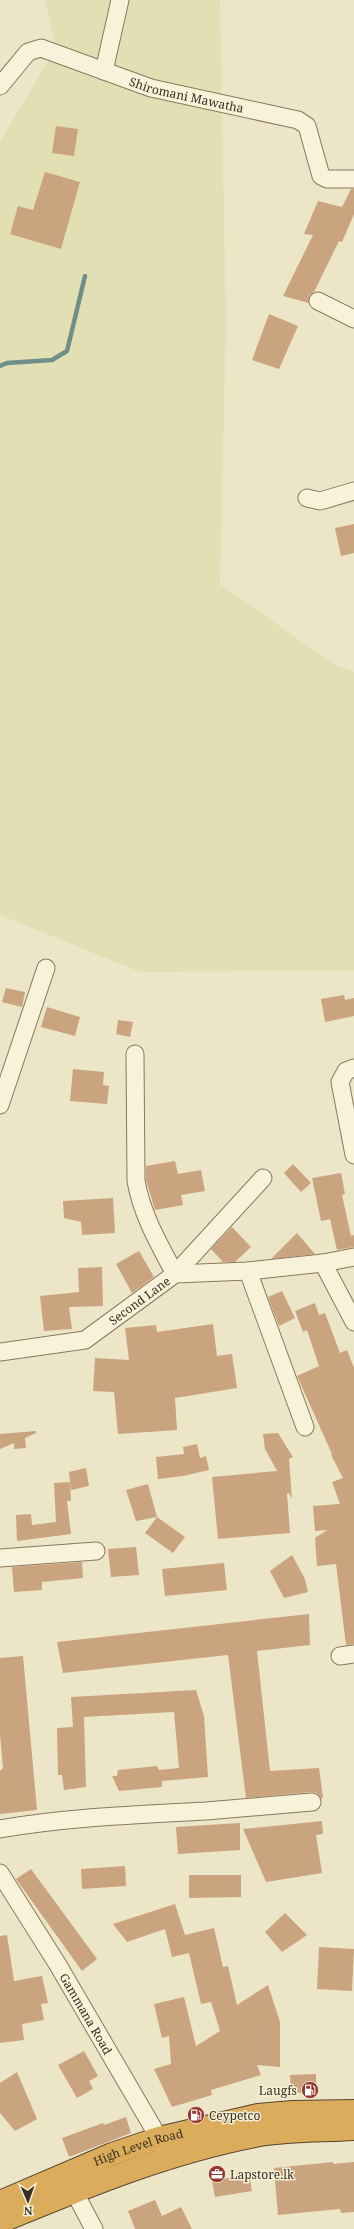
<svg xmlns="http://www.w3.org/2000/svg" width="354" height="2229" font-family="'Noto Serif',serif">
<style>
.farmland{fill:#e3dfb4}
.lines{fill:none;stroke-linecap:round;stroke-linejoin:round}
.stream{stroke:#6f908a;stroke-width:4.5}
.building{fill:#caa47e}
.minor-casing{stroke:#89785d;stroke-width:19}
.highway-casing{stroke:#574530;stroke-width:24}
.minor{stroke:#f8f2da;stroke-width:17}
.highway{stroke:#daac5b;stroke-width:22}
.labels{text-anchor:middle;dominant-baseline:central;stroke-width:3;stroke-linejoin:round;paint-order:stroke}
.street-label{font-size:12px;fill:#392e20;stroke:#f5efd6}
.poi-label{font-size:12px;fill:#392e20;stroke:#f5efd6;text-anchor:start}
</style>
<rect width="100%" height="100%" fill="#ede5c7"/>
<!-- farmland -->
<path class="farmland" d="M45,0H220L226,324L220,584L335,665L354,672V970L140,972L0,915V142L56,48Z"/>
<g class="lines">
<!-- stream -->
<path class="stream" d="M0,366L7,363L52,360L67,351L85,276"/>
</g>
<!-- building -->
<path class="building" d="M56,126L78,129L74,156L52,153Z
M45,172L80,182L61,249L10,234L18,206L33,210Z
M351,189H354V214L342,242L339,241L314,292L309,296V303L283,296L313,235L304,234L318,201L342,207Z
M269,314L298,326L279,369L252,360Z
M354,524V553L341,556L335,528Z
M6,988L25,992L22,1007L2,1002Z
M344,995L345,1000L354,998V1016L325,1022L321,999Z
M47,1007L80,1017L75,1036L41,1027Z
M118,1020L133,1022L130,1037L116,1034Z
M73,1069L104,1072L103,1085L109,1086L107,1104L70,1101Z
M175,1161L178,1174L201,1170L205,1191L181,1195L183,1205L155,1210L146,1180V1166Z
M293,1164L311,1183L301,1192L284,1173Z
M341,1173L345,1194L342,1195L351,1236L354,1235V1247L337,1250L330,1219L321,1221L312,1178Z
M113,1198L115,1233L82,1235L81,1222L64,1218L63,1201Z
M232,1227L251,1247L235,1262H223L211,1249Z
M297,1233L315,1254L271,1259Z
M139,1251L154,1277L132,1293L116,1264Z
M102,1267L103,1306L69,1307L72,1329L44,1331L40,1296L79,1292L78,1268Z
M282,1291L295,1318L279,1326L268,1297Z
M315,1303L319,1315L325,1313L340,1353L347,1350L354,1368V1644L346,1645L336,1564L317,1566L315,1538L327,1530L315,1531L313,1506L340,1504L332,1482L343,1478L331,1455L332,1454L297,1376L319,1366L307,1330L303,1332L295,1311Z
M213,1324L217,1356L232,1354L237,1388L175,1398L177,1430L118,1434L114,1392L93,1391L95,1358L129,1360L125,1328L156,1325L157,1332Z
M36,1431V1433L25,1438L26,1448L14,1449V1443L0,1449V1434Z
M278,1433L293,1457L289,1459L292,1499L289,1493L287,1494L290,1533L218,1539L212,1477L277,1471L265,1449L263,1434Z
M197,1444L200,1458L206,1456L209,1470L183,1476L158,1479L156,1457L184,1454L183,1447Z
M86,1468L89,1486L71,1490L69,1472Z
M70,1482L71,1501H67L71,1534L17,1541L16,1515L31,1514L32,1525L56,1522L54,1483Z
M148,1484L157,1517L136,1521L126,1490Z
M157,1517L185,1537L173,1553L145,1533Z
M136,1547L139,1575L111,1577L108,1549Z
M292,1555L305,1579L308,1592L284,1598L270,1571Z
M82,1562L83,1578L42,1582V1590L14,1592L12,1567Z
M224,1563L227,1590L165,1596L162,1569Z
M309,1614L310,1645L257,1651L270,1771L319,1768L323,1798H321L317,1793L311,1792L246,1798L228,1655L63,1673L57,1642Z
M23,1656L37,1810L0,1814V1771L3,1768L0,1734V1658Z
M196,1690L204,1716L208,1777L162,1781V1787L119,1791L112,1776H117L118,1770L157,1766L159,1770L179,1768L174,1712L84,1717L86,1787L64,1790L62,1775H58L57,1728L73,1727L71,1697Z
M322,1821L323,1834L316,1835L322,1873L266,1882L243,1829Z
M240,1823V1850L178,1854L176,1827Z
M125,1866L126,1886L82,1889L81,1869Z
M31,1869L97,1959L82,1971L16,1879Z
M189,1875H241V1897L189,1898Z
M175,1904L185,1935L214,1928L223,1967L228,1966L237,2005L268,1985L280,2022V2067L257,2065L261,2075L211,2090L212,2095L172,2107L154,2069L171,2064L169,2036L162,2038L154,2004L184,1997L196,2046L220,2031L211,2002L201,2004L189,1953L172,1957L165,1929L127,1942L113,1924Z
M285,1913L307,1935L282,1952L265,1932Z
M7,1935L14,1981L42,1976L48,2003L41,2004L44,2020L22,2024L24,2040L0,2043V1936Z
M319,1947L354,1949L352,1991L317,1989Z
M84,2051L98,2076L89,2081L93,2089L77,2098L58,2065Z
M17,2072L37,2119L15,2131L0,2113V2083Z
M316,2074V2092L291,2093L290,2075Z
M126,2117L131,2133L69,2157L62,2138L103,2123L104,2125Z
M333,2162V2164L354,2162V2212L341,2213L340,2209L278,2215L274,2168Z
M249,2174L252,2191L215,2197L212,2181Z
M155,2200L162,2216L181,2207L192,2229H135L128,2211Z"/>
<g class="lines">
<defs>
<g id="minor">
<path d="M104,71L120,0"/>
<path id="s1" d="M0,86L28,52L41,48L151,88L298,120L307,126L321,176L327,179H354"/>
<path d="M318,301L354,319"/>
<path d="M307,498L320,501L354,491"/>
<path d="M135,1054L136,1181C142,1215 159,1244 175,1274L263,1178"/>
<path d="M354,1068L346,1071L340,1082L354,1155"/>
<path d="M0,1105L46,968"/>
<path d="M323,1263L354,1322"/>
<path d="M248,1271L305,1427"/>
<path id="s2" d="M0,1352L85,1340L175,1274L248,1271L323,1263L354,1257"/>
<path d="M0,1558L96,1551"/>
<path d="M340,1656L354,1654"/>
<path d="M0,1829C69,1817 137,1815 206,1811C241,1808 277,1805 312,1802"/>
<path id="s3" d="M0,1873L58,1965L159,2138L164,2150"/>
<path d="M69,2182L94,2229"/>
</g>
<g id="highway">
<path id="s4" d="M0,2202L112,2154L159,2138L258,2115L293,2112L354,2111"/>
<path d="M0,2222C85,2187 169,2152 260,2135C291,2130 323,2131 354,2129"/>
</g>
</defs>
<!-- minor casing -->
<use href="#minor" class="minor-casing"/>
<!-- highway casing -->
<use href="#highway" class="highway-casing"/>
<!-- minor -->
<use href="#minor" class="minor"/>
<!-- highway -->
<use href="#highway" class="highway"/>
</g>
<!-- icons -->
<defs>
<symbol id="fuel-disc" viewBox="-11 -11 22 22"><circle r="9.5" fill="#96362e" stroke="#f5efd6"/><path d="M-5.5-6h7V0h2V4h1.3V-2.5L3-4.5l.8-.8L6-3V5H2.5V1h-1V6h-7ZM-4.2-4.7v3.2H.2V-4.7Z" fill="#fff"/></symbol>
<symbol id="office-disc" viewBox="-11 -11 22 22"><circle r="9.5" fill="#96362e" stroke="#f5efd6"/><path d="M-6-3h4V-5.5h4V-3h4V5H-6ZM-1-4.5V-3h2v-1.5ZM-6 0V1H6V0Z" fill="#fff"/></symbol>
</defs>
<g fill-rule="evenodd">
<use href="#fuel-disc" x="300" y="2080" width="20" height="20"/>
<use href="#fuel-disc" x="186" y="2105" width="20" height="20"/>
<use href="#office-disc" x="207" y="2164" width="20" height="20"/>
</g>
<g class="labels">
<!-- street labels -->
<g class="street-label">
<text stroke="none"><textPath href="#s1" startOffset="211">Shiromani Mawatha</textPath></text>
<text stroke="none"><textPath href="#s2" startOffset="153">Second Lane</textPath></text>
<text stroke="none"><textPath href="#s3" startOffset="165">Gammana Road</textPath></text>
<text stroke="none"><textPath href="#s4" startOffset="149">High Level Road</textPath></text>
</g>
<!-- poi labels -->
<g class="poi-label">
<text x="297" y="2090" text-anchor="end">Laugfs</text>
<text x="209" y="2115">Ceypetco</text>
<text x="230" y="2174">Lapstore.lk</text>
</g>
</g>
<!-- north arrow -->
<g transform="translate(28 2201) rotate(178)" stroke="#f5efd6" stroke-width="3" paint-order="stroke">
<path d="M0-3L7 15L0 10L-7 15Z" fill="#392e20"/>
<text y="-6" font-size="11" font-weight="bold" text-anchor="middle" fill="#392e20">N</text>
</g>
</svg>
